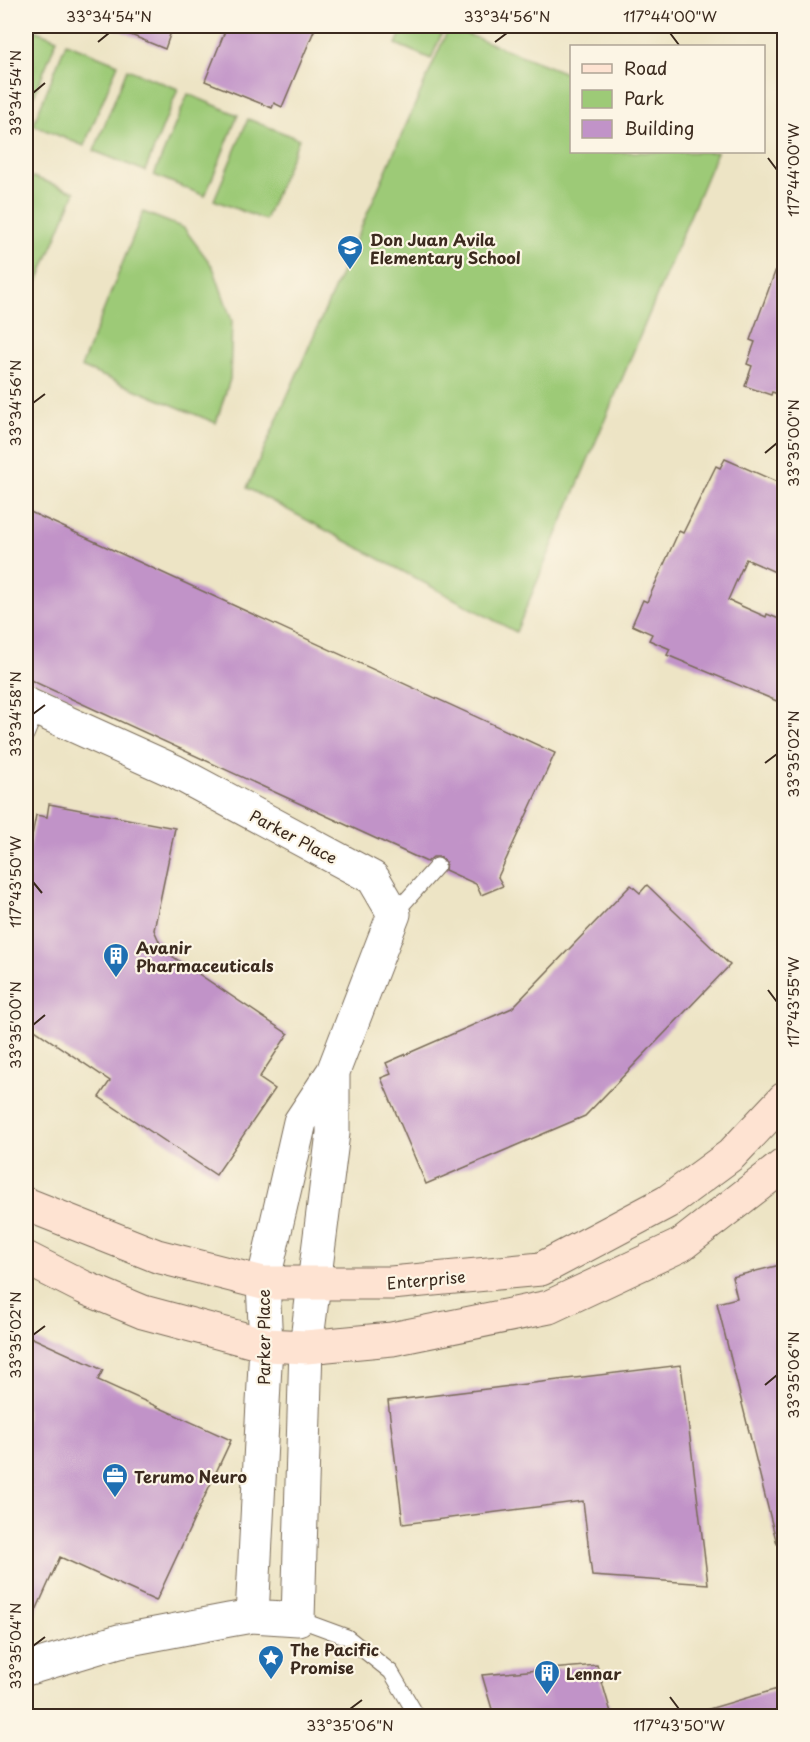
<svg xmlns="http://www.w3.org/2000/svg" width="810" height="1742" font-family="'Playpen Sans',sans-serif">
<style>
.green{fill:#9dca77;stroke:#6c7a4a;stroke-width:1.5}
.building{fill:#c193c8}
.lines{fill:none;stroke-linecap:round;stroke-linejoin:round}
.service-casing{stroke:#796b58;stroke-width:17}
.tertiary-casing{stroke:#796b58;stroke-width:35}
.secondary-casing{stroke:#796b58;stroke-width:35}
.service{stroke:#fff;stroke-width:15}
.tertiary{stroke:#fff;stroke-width:33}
.secondary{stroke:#fee3d2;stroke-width:33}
.ticks{fill:none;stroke:#3b2a1e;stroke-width:2}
.labels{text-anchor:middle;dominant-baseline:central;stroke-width:4.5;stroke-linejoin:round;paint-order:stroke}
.poi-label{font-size:16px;font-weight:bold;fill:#3b2a1e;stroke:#fcf5e5;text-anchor:start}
.street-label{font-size:16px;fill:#3b2a1e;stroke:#fcf5e5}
.neatline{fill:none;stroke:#3b2a1e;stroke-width:2}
.ticks-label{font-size:15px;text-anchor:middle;fill:#3b2a1e}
</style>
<rect width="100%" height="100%" fill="#fcf5e5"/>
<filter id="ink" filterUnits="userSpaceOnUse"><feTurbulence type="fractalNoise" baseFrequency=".0167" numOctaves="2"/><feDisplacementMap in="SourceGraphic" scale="12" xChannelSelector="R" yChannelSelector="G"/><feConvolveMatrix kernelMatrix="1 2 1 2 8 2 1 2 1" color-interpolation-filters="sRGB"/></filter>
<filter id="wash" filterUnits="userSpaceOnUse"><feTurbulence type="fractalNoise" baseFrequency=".008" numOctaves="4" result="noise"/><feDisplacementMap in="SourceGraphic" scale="24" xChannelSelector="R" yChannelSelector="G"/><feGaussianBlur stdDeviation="1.35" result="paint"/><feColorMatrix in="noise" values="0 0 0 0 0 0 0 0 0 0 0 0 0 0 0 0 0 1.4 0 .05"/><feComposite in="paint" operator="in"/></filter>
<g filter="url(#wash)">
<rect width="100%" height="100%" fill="#ede4c5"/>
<!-- green -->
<path class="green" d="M404,26H445L431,59L396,44Z
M26,27L57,39L26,115Z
M449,27L571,75L572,152H717L516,632L247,488Z
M66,43L118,64L84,146L33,125Z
M127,69L178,89L145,171L94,151Z
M188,94L238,115L205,196L154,175Z
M248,119L299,139L265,220L214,200Z
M33,177L75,192L26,310V179Z
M143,212L184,228L213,267L232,321L230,379L216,423L81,367Z"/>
<g id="blocks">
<!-- building -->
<path class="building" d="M109,26H173L165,49Z
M227,26H316L282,107L274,103L272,108L205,81Z
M782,253H784V396L772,392L771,395L745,386L752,366L747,364L755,342L750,340Z
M725,459L784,485V576L746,559L728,600L766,617L767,614L784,621V704L667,655L670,649L649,640L652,634L632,625L643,600L647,602L679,531L683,533L716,466L720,468Z
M26,510L555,753L498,877L503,886L481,895L476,884L445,870L446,862L440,857H433L427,862L26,678Z
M49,804L175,828L154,930L163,950L288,1034L259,1078L275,1089L216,1175L99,1097L110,1081L26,1024V866L36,815L47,817Z
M631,885L640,893L647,885L730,965L585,1116L426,1184L381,1078L391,1074L386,1063L512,1008Z
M784,1264V1543L777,1544L717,1303L737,1298L732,1277Z
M26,1335L103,1370L98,1380L231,1440L156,1601L60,1557L26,1633Z
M681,1365L708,1584L592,1576L583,1501L403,1524L388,1401Z
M597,1665L612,1716H494L482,1675Z
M784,1687V1716H703L702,1711Z"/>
</g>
</g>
<g filter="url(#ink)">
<use href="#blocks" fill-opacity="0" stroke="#796b58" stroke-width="1.5"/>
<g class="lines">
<defs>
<path id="service" d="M26,735L37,709
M394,914L437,866
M298,1619L347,1637L391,1672L417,1716"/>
<path id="tertiary" d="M26,704L174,771L373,878L394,914L333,1072L300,1122L263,1283L266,1345L252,1616
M26,1669L119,1641L229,1620L252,1616L298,1619L306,1347L333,1133V1072"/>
<path id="secondary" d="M26,1204L157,1256L263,1283H391L541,1269L667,1202L731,1155L784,1099
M26,1258L83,1287L143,1312L266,1345L306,1347L392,1339L549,1307L681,1245L784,1165"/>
</defs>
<!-- service casing -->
<use href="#service" class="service-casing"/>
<!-- tertiary casing -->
<use href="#tertiary" class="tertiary-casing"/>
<!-- secondary casing -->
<use href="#secondary" class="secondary-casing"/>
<!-- service -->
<use href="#service" class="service"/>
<!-- tertiary -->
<use href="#tertiary" class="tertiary"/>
<!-- secondary -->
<use href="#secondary" class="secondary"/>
</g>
</g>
<!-- ticks -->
<path class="ticks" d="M670,33L679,45M98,42L109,33M495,42L507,33M33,93L45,83M768,158L777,170M33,403L45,394M765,453L777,443M33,714L45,705M765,763L777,754M33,882L42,893M768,990L777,1002M33,1025L45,1015M33,1335L45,1326M765,1385L777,1375M33,1646L45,1637M670,1697L679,1709M350,1709L362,1700"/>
<!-- icons -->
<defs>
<symbol id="school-pin" viewBox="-11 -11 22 30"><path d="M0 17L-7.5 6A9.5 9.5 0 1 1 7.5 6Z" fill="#1f6fb2" stroke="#fcf5e5"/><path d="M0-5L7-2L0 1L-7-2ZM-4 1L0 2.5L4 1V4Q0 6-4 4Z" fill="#fff"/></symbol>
<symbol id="building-pin" viewBox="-11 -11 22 30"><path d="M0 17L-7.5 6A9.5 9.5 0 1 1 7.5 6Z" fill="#1f6fb2" stroke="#fcf5e5"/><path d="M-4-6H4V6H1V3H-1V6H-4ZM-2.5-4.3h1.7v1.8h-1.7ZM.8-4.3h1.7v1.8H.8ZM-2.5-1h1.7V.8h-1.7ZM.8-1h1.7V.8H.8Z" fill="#fff"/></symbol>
<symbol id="office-pin" viewBox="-11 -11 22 30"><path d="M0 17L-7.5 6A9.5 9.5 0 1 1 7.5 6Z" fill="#1f6fb2" stroke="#fcf5e5"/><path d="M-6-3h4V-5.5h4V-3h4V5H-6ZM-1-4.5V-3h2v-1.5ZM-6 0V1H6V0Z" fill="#fff"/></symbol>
<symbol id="sight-pin" viewBox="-11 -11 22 30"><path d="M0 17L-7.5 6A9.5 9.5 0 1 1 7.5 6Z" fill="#1f6fb2" stroke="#fcf5e5"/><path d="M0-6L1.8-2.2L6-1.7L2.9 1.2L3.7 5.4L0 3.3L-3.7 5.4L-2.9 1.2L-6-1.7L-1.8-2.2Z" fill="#fff"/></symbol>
</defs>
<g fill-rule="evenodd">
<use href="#school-pin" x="335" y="233" width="30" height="40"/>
<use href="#building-pin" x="101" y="941" width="30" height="40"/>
<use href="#office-pin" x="100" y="1461" width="30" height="40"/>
<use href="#sight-pin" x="256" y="1643" width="30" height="40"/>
<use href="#building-pin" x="532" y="1658" width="30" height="40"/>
</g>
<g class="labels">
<!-- poi labels -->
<g class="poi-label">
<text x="370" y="239">Don Juan Avila<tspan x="370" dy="18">Elementary School</tspan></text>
<text x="136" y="947">Avanir<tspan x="136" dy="18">Pharmaceuticals</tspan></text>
<text x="134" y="1476">Terumo Neuro</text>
<text x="290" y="1649">The Pacific<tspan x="290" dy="18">Promise</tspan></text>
<text x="566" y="1673">Lennar</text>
</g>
<!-- street labels -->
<g class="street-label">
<text transform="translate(294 836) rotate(28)">Parker Place</text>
<text transform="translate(426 1279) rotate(-5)">Enterprise</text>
<text transform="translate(263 1337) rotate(-90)">Parker Place</text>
</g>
</g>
<!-- margin -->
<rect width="810" height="1742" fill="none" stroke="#fcf5e5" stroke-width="66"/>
<!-- legend -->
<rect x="570" y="45" width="195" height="108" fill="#fcf5e5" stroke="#afa495" stroke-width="1.5"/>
<rect x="582" y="64" width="30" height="9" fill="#fee3d2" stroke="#afa495" stroke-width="1.5"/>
<text x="624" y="75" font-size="18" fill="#3b2a1e">Road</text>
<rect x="582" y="90" width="30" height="18" fill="#9dca77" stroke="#afa495" stroke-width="1.5"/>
<text x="624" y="105" font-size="18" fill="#3b2a1e">Park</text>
<rect x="582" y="120" width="30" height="18" fill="#c193c8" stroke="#afa495" stroke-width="1.5"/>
<text x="624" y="135" font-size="18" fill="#3b2a1e">Building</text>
<rect x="33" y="33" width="744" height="1676" class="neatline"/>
<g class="ticks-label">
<text x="109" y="22">33°34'54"N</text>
<text x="507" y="22">33°34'56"N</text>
<text x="670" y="22">117°44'00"W</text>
<text transform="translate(16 93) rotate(-90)" y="5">33°34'54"N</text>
<text transform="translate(794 170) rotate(-90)" y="5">117°44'00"W</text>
<text transform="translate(16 403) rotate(-90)" y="5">33°34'56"N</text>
<text transform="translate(794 443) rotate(-90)" y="5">33°35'00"N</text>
<text transform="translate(16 714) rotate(-90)" y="5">33°34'58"N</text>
<text transform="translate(794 754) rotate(-90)" y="5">33°35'02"N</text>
<text transform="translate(16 882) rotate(-90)" y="5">117°43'50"W</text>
<text transform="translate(794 1002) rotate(-90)" y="5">117°43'55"W</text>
<text transform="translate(16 1025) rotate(-90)" y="5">33°35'00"N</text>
<text transform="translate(16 1335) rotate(-90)" y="5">33°35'02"N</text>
<text transform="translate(794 1375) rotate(-90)" y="5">33°35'06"N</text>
<text transform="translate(16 1646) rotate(-90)" y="5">33°35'04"N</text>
<text x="350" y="1731">33°35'06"N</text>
<text x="679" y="1731">117°43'50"W</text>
</g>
</svg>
